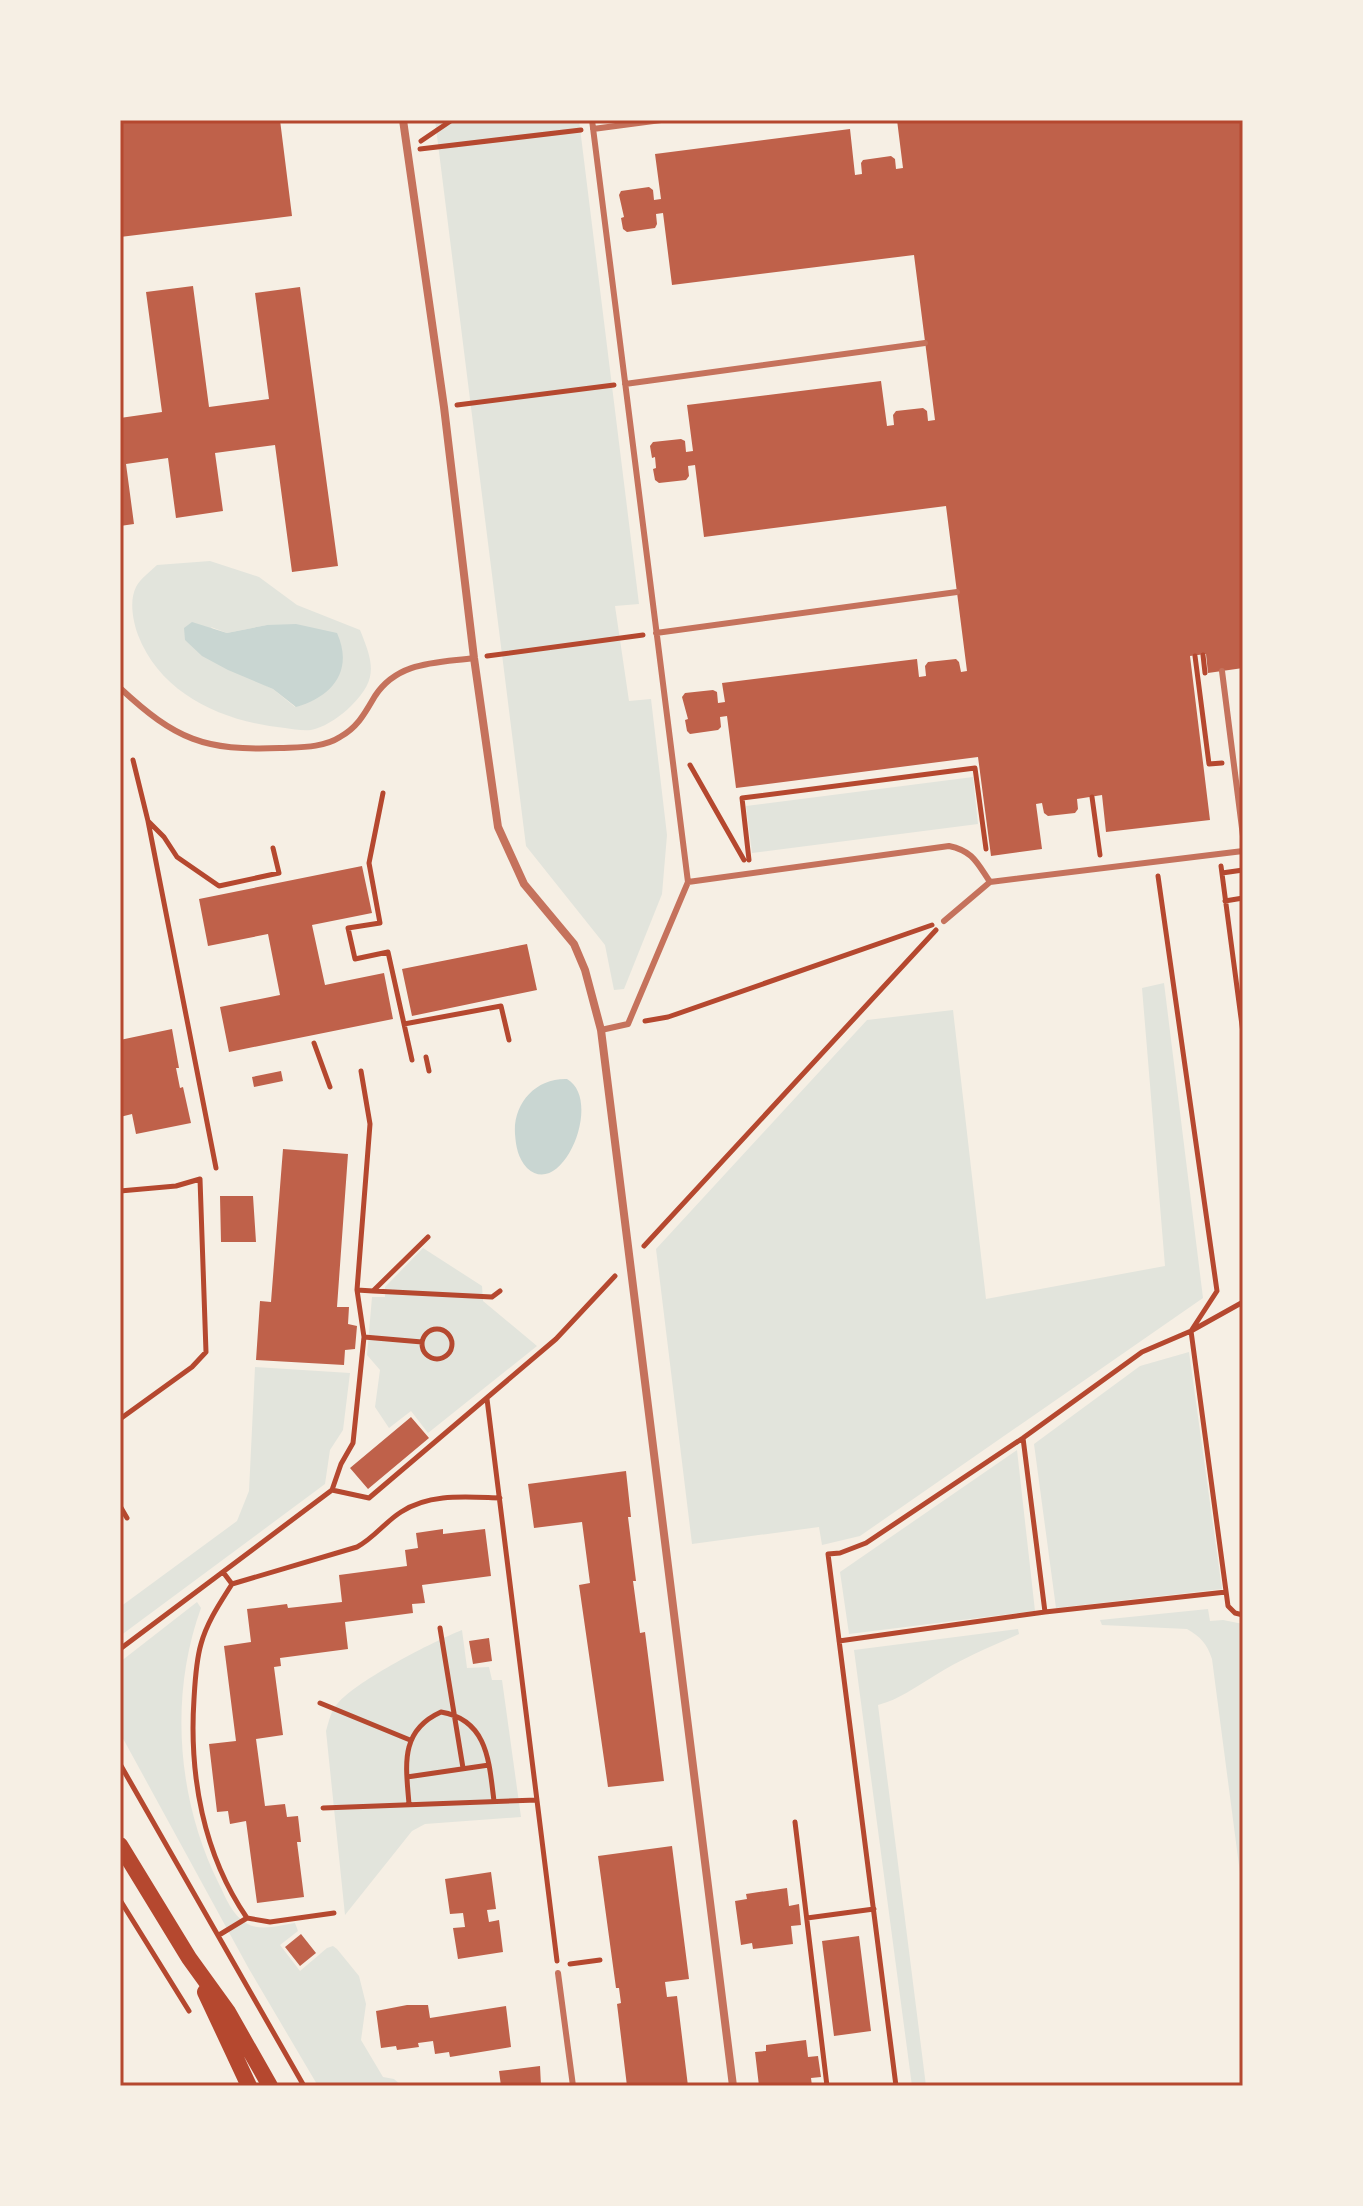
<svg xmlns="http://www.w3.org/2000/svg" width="1363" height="2206" font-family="'Open Sans',sans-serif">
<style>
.green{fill:#e2e4dc;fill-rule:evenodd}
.water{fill:#c9d6d2}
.building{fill:#bf614a}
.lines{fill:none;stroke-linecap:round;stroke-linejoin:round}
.path{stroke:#b5482f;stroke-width:5}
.service{stroke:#c5725c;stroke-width:6}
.minor{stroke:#c5725c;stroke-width:8}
.secondary{stroke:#b5482f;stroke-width:16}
.neatline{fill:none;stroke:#b5482f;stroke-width:3}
</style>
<rect width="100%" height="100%" fill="#f6efe4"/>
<!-- green -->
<path class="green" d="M435,120H579L639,604L615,606L629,701L651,699L667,835L662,894L624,989L614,990L605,945L526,846Z
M210,561L259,577L297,605L360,630C373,662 379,679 351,706C341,716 328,725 315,729C307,732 294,729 285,728C224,722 161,695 138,635C133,621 129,601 136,587C140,579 151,571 157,565ZM267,625H280L295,707L273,689L253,679L211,627L227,633Z
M973,777L978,824L752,853L746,806Z
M1164,983L1203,1298L860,1536L822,1545L819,1527L692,1544L656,1249L867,1020L953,1010L986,1299L1165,1266L1142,988Z
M423,1248L482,1286L483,1301L537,1346L428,1433L411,1411L389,1428L375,1407L380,1370L367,1355L372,1297H385V1287Z
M1189,1352L1222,1589L1056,1608L1034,1444L1140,1366Z
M255,1367L350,1373L343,1430L330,1450L325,1484L120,1636V1607L237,1521L249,1491Z
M1017,1450L1035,1611L849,1634L840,1572Z
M197,1602L201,1608C169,1696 177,1800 219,1884C226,1898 232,1915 246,1923C260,1932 280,1925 295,1923L298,1931L280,1945L300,1971L327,1948L333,1946L337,1949L359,1976L366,2004L361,2040L383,2077L394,2079L402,2086H318L249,1969L120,1733V1662Z
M1208,1609L1210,1621L1223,1620L1243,1624V1896L1212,1659C1207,1644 1201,1637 1187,1629L1102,1625L1100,1620Z
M1018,1629L1019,1634C990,1647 960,1659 934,1676C914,1688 900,1699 878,1705L926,2086H912L854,1650Z
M462,1630L467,1668L489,1667L492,1680H502L521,1817L425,1824L412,1831L345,1915L326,1731C329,1721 331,1710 338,1703C358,1680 432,1642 462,1630Z"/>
<!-- water -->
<path class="water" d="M192,622L227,633L267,625L296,624L337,633C354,671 332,697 296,707L273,689L228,670L202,656L185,640L184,628Z
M567,1079C604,1100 562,1201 527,1168C518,1158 516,1147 515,1134C513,1103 536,1078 567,1079Z"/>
<!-- building -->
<path class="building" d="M129,120H280L292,216L120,237V121Z
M897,120H1242L1243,668L1208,673L1206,654L1190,656L1210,820L1106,832L1102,795L1077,799L1078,809L1075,813L1048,816L1044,813L1042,803L1036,804L1042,849L991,856L978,757L736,788L727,716L720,717L721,727L718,730L690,734L687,731L685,720L688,719L682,697L685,693L713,690L717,692L718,703L725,702L722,683L917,659L919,677L926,676L925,666L928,662L956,659L959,662L961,672L967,671L946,506L704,537L695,465L688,466L689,476L686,480L659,483L655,480L653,469L656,468L655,457L652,458L650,446L653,442L681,439L685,441L686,452L693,451L687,405L881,381L887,426L894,425L893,415L896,411L923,408L927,411L928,421L935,420L914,255L672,285L663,213L656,214L657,224L655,228L627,232L623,229L621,218L624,217L619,195L621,191L649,187L653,190L654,200L661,199L655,154L850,129L855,175L862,174L861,163L863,160L891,156L895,159L896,169L903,168Z
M193,286L209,407L269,399L255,293L300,287L338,566L292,572L275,445L215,453L223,511L176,518L168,458L126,464L134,524L120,526V418L162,412L146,292Z
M362,866L372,913L312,925L325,985L384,973L393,1019L229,1052L220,1007L280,995L268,934L208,946L199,899Z
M527,944L537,990L412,1016L402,969Z
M172,1029L179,1068H176L180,1088L183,1087L191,1123L136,1134L132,1114L120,1117V1040Z
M281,1071L283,1081L254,1087L252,1077Z
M283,1149L348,1154L337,1307H349L348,1324L357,1326L355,1349L345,1350L344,1365L256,1360L260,1301L271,1302Z
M220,1196H253L256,1242H221Z
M411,1417L429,1438L368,1489L350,1468Z
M626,1471L631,1517H628L636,1581H633L640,1633L645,1632L664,1781L608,1787L579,1585L590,1583L582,1522L534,1528L528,1484Z
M443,1529V1534L485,1529L491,1576L422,1585L425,1603L412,1604L413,1613L345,1622L348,1649L280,1658L281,1666L274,1667L283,1735L256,1739L265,1806L285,1804L287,1817L298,1816L301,1842H297L304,1897L257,1903L246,1821L230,1824L228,1811L217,1812L209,1744L236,1741L224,1646L251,1642L247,1609L287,1604L288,1608L342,1602L339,1575L407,1566L405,1550L418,1548L416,1533Z
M489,1638L492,1661L473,1664L469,1641Z
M672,1846L689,1979L665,1982L667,1997L677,1996L688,2086H627L617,2004L621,2003L619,1988H616L598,1856Z
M491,1872L496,1909L487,1910L489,1922L499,1920L503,1952L458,1959L453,1928L465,1927L463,1913L450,1914L445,1879Z
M787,1888L789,1906L799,1904L801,1925L791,1926L793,1944L753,1949L752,1943L741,1945L735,1901L747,1899L746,1894Z
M301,1934L316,1953L300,1966L285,1947Z
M859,1936L871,2031L834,2036L822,1941Z
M407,2005H428L430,2018L506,2006L511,2047L450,2057L449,2052L435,2054L433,2041L418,2043L419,2047L397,2050L396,2046L381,2048L376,2011Z
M806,2040L808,2057L818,2056L821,2077L811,2078L812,2086H759L755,2052L766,2051V2045Z
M540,2066L541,2086H501L499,2071Z"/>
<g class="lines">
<!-- path -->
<path class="path" d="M421,141L452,120
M420,149L581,130
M457,405L614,385
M1203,655L1205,673
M487,656L643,635
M1195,656L1209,764L1222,763
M133,760L148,821L216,1168
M690,765L744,860
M383,793L369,863L380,923L348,928L355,959L388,952L412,1060
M1092,797L1100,855
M149,822L164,837L177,857L219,886L279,873L273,848
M749,860L742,798L975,768L986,849
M1221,866L1243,1033
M1222,873L1243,870
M1158,876L1217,1291L1191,1331L1228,1606L1235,1613L1243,1615
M1225,901L1243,898
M645,1021L668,1017L932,925
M404,1024L501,1006L509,1040
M314,1043L330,1087
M426,1057L429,1071
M120,1191L176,1186L200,1179L206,1352L192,1367L120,1419
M644,1246L936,930
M357,1290L373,1291L428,1237
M373,1291L492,1297L500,1291
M422 1344a15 15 0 1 1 30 0a15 15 0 1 1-30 0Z
M364,1337L422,1342
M487,1399L557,1961
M1023,1438L1045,1612
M332,1490L341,1464L353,1443L364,1337L357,1290L370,1124L361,1071
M120,1506L127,1518
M223,1572L232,1584L357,1547C374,1538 385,1522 401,1512C430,1493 466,1497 500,1498
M232,1584C220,1603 207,1622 201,1644C196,1661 195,1682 194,1699C189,1775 203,1854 247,1918
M440,1628L463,1768
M839,1641L1045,1612L1226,1592
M120,1649L332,1490L369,1498L556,1339L615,1276
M320,1703L410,1740
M120,1764L304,2086
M407,1777L489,1765
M409,1804C406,1766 399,1731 441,1712C488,1720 489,1762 494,1801
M323,1808L537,1800
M795,1822L827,2086
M120,1900L189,2011
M807,1918L874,1909
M219,1935L247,1918L270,1922L334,1913
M570,1964L600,1960
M896,2086L828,1554L840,1553L866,1543L1023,1438L1142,1352L1191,1331L1243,1302"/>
<!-- service -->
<path class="service" d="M592,120L688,882L628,1024L601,1030
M593,129L661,120
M625,384L925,343
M656,633L957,592
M1222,671L1243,836
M120,688C176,740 204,751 280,748C300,747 323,748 340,737C358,727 365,713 375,696C398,661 437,663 474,658
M688,882L949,846C973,851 977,863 990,882
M944,921L990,882L1243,851
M558,1973L573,2086"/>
<!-- minor -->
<path class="minor" d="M403,120L444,407L474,658L498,827L524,884L574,944L585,970L601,1030L733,2086"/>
<!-- secondary -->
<path class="secondary" d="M120,1845L189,1958L228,2012L270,2086
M205,1992L249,2086"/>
</g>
<!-- border -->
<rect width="1363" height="2206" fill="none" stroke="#f6efe4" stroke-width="244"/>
<rect x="122" y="122" width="1119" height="1962" class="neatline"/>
</svg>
